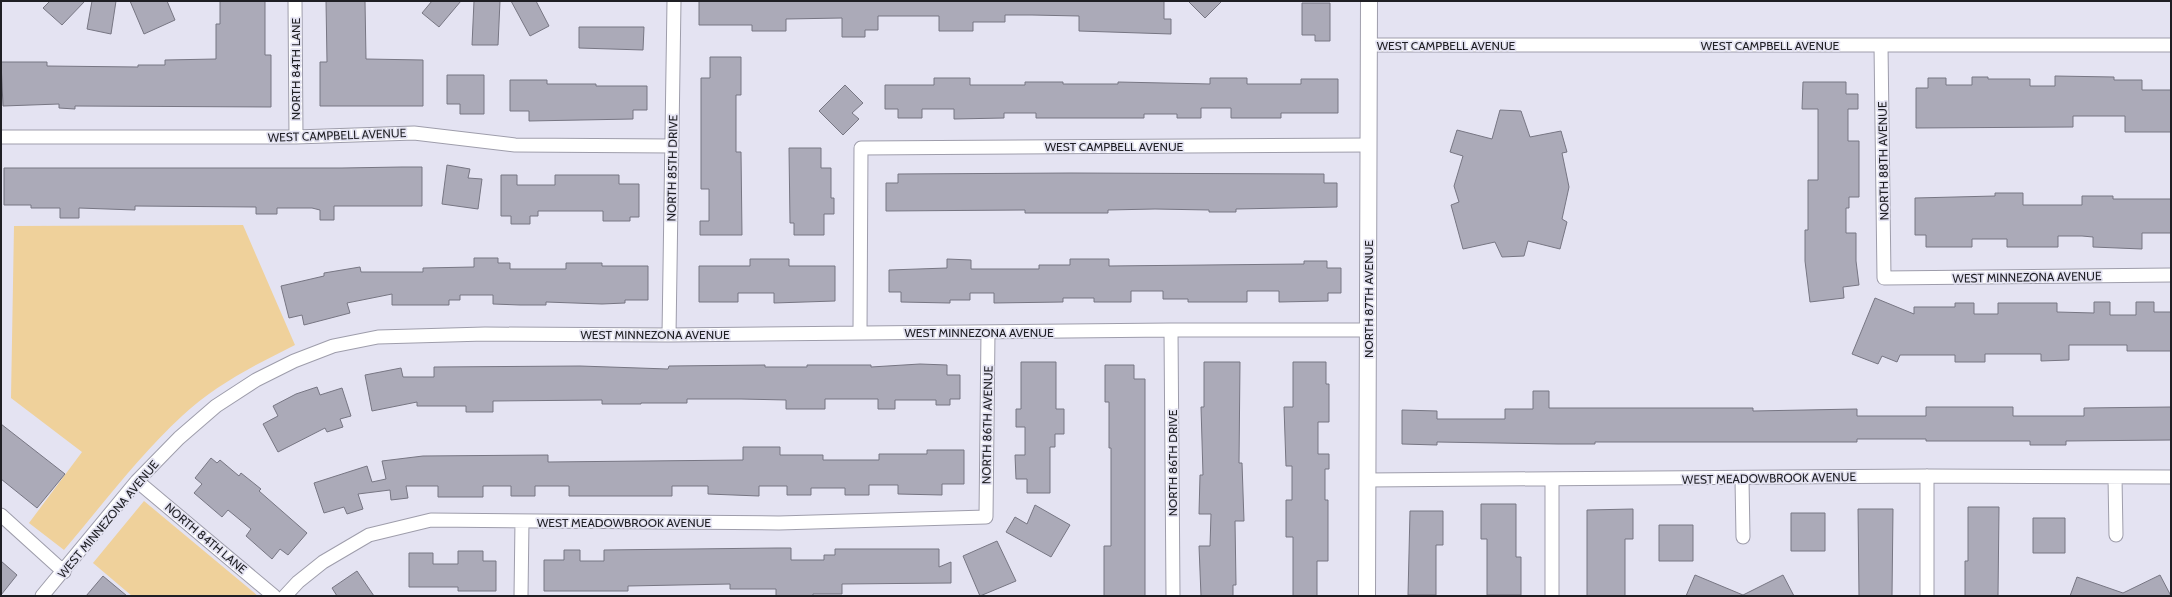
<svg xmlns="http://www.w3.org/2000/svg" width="2172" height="597" font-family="Cabin,sans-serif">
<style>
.green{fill:#efd19b}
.building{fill:#abaab8;stroke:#777683}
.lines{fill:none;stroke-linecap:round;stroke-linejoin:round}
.minor-casing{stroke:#9e9dab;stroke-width:15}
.tertiary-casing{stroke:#9e9dab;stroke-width:18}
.minor{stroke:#fff;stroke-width:13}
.tertiary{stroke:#fff;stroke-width:16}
.labels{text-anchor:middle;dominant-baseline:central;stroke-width:3.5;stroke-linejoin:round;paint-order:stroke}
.street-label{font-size:12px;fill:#1f1f24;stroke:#e4e3f2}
</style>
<rect width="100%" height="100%" fill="#e4e3f2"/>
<!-- green -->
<path class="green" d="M243,225L295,345C255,365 215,385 182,416C139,456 102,505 64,550L29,523L82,452L11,398L14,226Z
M144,501L258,596H132L93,563Z"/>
<!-- building -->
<path class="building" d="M50,1H85L62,25L43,8Z
M92,1H116L111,34L87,29Z
M130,1H167L175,20L144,34Z
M220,1H265V55H271V107L75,106V109L59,108V104L3,106L1,62H47V66L138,67V65H165V60L216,59V24H220Z
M326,1H365L366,59L423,60V106H320V62H327Z
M432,1H461L439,27L422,13Z
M474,1H500L498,45H472Z
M511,1H536L549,26L530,36Z
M699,1H1164V19H1171V34L1079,31V16L1032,15H1005V22H973V31H939V16H878V30H865V37H842V18L786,19V31H752V25H699Z
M1188,1H1222L1205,18Z
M1302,3H1330V41H1315V35H1302Z
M579,27H644L643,50L579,48Z
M710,57H741V95H736V152H741L742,235H700V221H709V189H701V78H710Z
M447,75H484V114H460V104H447Z
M2055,76L2114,77V80H2142V90H2171V132H2125V116H2073V127L1916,128V88H1928V78H1946V85H1972V77H1988V79H2030V86H2055Z
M934,78H970V85H1025V82H1063V84H1118V82L1210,84V78H1247V84H1301V79H1338V113H1281V118H1231V108H1201V118H1177V114H1144V118H1036V113H1004V118L954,119V109H922V118H898V109H885V85H934Z
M510,80H547V84H596V86H647V110H633V119L529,121V111H510Z
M1803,82H1846V94H1858V109H1848V141H1859V197H1849V208H1846V233H1856V261L1859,285L1843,287L1844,298L1810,302L1805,261V230H1808V180H1818V109H1802Z
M845,85L863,103L852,113L859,119L843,135L819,111Z
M1500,110L1521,111L1530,137L1561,131L1567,152L1562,153L1569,187L1562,219L1567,222L1560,249L1528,241L1524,256L1502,257L1495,242L1463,249L1451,205L1459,202L1454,186L1463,156L1450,152L1457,130L1492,139Z
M789,148H821V168H831V198H834V214H824V235H794V223H790Z
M447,165L470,169L468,178L482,179L478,209L442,204Z
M402,167H422V206H334V220H320V210L312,208H277V214H256V207L135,206V210L79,208V218H60V208H31V205H4V168H342Z
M1071,173L1324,174V183H1337V207L1236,209V212H1209V210L1155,209L1108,210V213H1025V210L886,211V183H898V174Z
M501,175H517V185H555V175H619V184H639V217H630V221H603V211H538V216H530V224H511V216H501Z
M1995,193H2023V205H2082V196H2113V199H2171V233H2142V249L2093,247V237L2082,236H2058V247H2007V239H1972V247H1926V235H1915V198L1995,196Z
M474,258H498V263H510V269H566V263H602V266H648V300H625V303L602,304L546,302V305H520L493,304V295H460V300H449V305H392V294L347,303L350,313L304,325L302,315L289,318L281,286L324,276V273L360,267L361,272H423V268L474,267Z
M750,259H789V266H835V301L774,303V293H738V302H699V266H750Z
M947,259L971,260V269H1039V265H1070V259H1109V266L1304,264V261H1327V268H1341V293H1328V301L1279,302V291H1247V302H1188V299H1163V291H1131V302H1094V298H1063V302L994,303V293H970V300H950V303L901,302V292H889V270L947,268Z
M1875,298L1914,314V307H1955V303H1974V314H1998V303H2057V312L2094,313V302H2110V315H2136V302H2154V312H2171V351H2127V345H2069V360L2041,361V354H1985V362H1955V355H1900L1897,362L1882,356L1878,364L1852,354Z
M1021,362H1056V409H1064V434H1055V447H1050V493H1027V479H1016L1015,455H1025V427H1016V409H1021Z
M1204,362H1240L1239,463H1242L1244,521H1235L1236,585H1233V596H1201L1199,546H1210L1211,514H1199L1200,475H1203L1201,407H1204Z
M1293,362H1326V384H1329V422H1318V454H1329V469H1325V500H1328V561H1317V596H1293V537H1286V500H1292V466H1286L1284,407H1293Z
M920,364L947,365V375H960V399H950V405H936V400H895V409H878V399H825V409H786V400L741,399H687V403H641V404H602V400L493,401V412H466V406H417V402L372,411L365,375L401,368L403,377H434V367L580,366L668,369L669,366L765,365V367H807V365H871V367Z
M1105,365H1134V379H1145V596H1104V546H1111V448H1109V402H1105Z
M317,387L320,395L342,388L351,416L340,419L343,427L327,432L325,428L278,452L263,424L278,416L273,406L296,394Z
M1533,391H1549V408H1753V411L1857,409V416H1926V407H2013V416H2084V408L2171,407V440L2066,441V445H2030V441H1926V439H1857V442H1595V444H1558L1437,442V445L1402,444V410L1437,411V419H1505V409H1533Z
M1,424L65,474L37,508L1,479Z
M743,447H780V455H823V460H879V454H927V450H964V484H942V495L898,494V485H869V495H845V488H811V495H787V486H759V496L708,494V486H672V496H569V486H535V496H511V486H483V497H438V486H406L408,498L391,500L390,490L358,494L363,509L347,514L344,507L324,513L314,483L367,466L372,482L386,479L382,461L423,456L548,455V462L743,460Z
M211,458L217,463L220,460L239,476L241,473L261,489L259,491L307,533L288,555L280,549L272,559L246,536L251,529L228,510L222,517L194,493L202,484L195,478Z
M1481,504H1516V557H1521V595H1487V539H1481Z
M1035,505L1070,525L1051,557L1006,532L1015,517L1027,524Z
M1968,507H1999L1998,596H1965V561H1968Z
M1633,509V539H1625V596H1587V510Z
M1858,509H1893L1892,596H1859Z
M1410,511H1443V545H1436V595H1408Z
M1791,513H1825V551H1791Z
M2033,518H2065V553H2033Z
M1659,525H1693V561H1659Z
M997,541L1016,581L980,596L963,556Z
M777,548H791V560H824V555H835V549H939V567L951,562V583L842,584V594H813V596H776V589H730V584L628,586V591H544V560H564V550H580V561H604V550Z
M458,551H483V561H496V591H458V587H409V553H433V564H458Z
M1,561L17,575L1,595Z
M357,571L374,596H337L332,588Z
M1695,575L1743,595L1783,575L1794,596H1686Z
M2160,575L2171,596H2070L2077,577L2123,593Z
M103,576L127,596H86Z"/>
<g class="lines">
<defs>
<path id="minor" d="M295,1L296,137
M1368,45H2171
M1881,45L1884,278L2171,275
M1,137H296L414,133L515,145L672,146
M1171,330L1173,596
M860,333L861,148L1368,145
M669,335L674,1
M1927,476V596
M2115,477L2116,535
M1742,479L1743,537
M1367,480L1927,476L2171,477
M137,481L274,596
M1,515L64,572
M42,596L137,481L179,438L216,406L256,380L294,361L333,346L378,337L485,334L669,335L1171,330H1368
M285,596L298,582L323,562L369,535L431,520L779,523L986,517L988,332
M521,596L522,521
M1552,596V480"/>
<path id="tertiary" d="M1367,596L1369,1"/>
</defs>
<!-- minor casing -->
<use href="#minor" class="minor-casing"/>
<!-- tertiary casing -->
<use href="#tertiary" class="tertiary-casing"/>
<!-- minor -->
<use href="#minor" class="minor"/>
<!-- tertiary -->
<use href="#tertiary" class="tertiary"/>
</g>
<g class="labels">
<!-- street labels -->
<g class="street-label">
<text x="1446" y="45">WEST CAMPBELL AVENUE</text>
<text x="1770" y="45">WEST CAMPBELL AVENUE</text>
<text transform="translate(295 69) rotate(-90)">NORTH 84TH LANE</text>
<text transform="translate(337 135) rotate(-2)">WEST CAMPBELL AVENUE</text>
<text x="1114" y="146">WEST CAMPBELL AVENUE</text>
<text transform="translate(1883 161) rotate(-91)">NORTH 88TH AVENUE</text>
<text transform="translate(672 168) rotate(-89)">NORTH 85TH DRIVE</text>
<text transform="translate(2027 277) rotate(-1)">WEST MINNEZONA AVENUE</text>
<text transform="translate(1368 299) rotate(-90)">NORTH 87TH AVENUE</text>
<text x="979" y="332">WEST MINNEZONA AVENUE</text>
<text x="655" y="334">WEST MINNEZONA AVENUE</text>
<text transform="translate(987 425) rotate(-89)">NORTH 86TH AVENUE</text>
<text transform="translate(1172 463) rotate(-90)">NORTH 86TH DRIVE</text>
<text transform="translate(1769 478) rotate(-1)">WEST MEADOWBROOK AVENUE</text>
<text transform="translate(108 519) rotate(-50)">WEST MINNEZONA AVENUE</text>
<text x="624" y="522">WEST MEADOWBROOK AVENUE</text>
<text transform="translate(206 538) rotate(40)">NORTH 84TH LANE</text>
</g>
</g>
<!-- border -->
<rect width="2172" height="597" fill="none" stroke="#1f1f24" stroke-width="4"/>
</svg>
